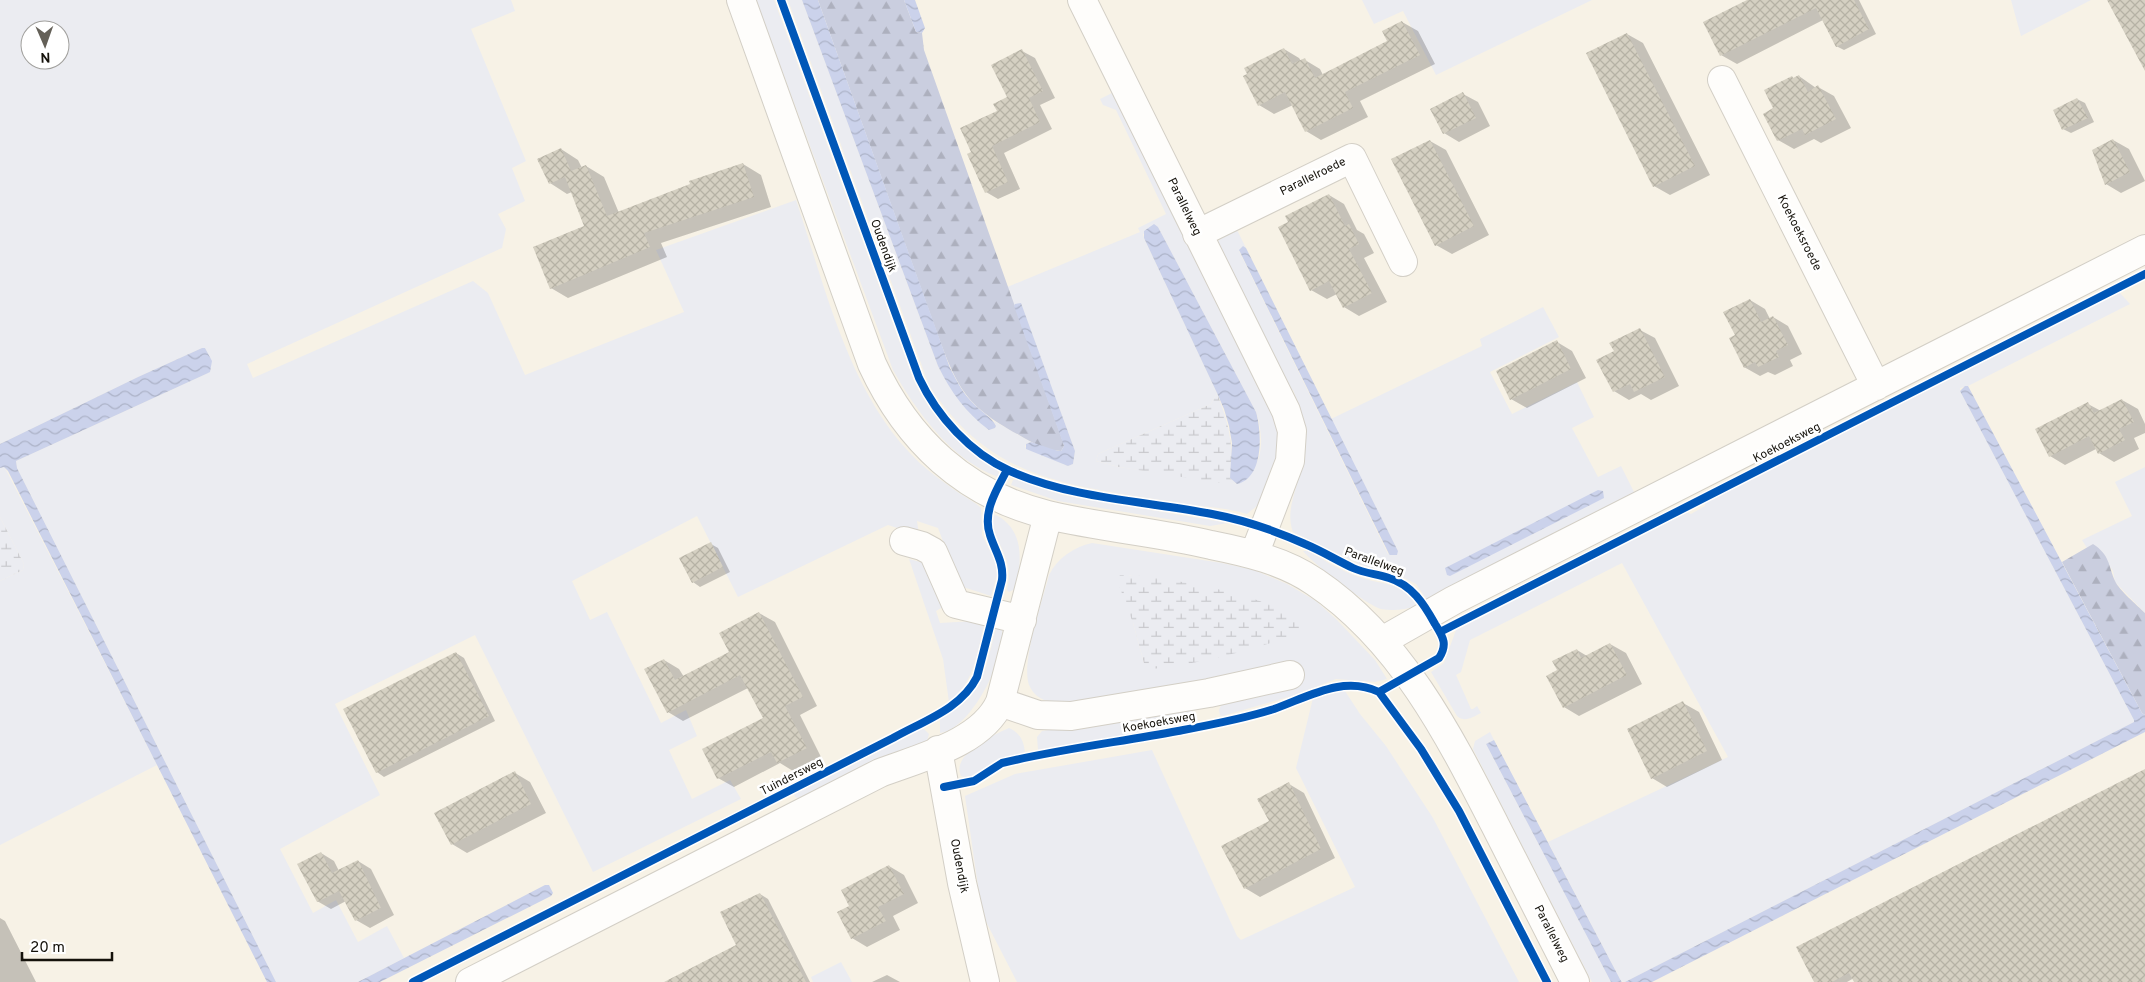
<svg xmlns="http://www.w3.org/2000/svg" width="2145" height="982" font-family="Overpass,sans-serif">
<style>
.green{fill:#ebecf1;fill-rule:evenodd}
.forest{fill:url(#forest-firs)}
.wetland{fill:url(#wetland-marsh)}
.water{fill:url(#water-waves)}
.shadow{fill:#0003}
.building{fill:url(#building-cross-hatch)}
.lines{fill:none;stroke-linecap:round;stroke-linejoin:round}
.minor-casing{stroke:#d3cfc6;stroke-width:30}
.minor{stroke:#fefdfb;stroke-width:28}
.cycleway-casing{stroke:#fff;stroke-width:11}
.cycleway{stroke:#0057b8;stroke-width:8}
.labels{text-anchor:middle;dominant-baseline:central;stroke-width:5;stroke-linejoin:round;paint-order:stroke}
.street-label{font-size:12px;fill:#15120b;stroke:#fff}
</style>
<defs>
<pattern id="forest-firs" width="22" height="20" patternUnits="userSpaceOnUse" patternTransform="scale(1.25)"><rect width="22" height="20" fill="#cacedf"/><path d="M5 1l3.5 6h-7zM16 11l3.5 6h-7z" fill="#adb0be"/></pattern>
<pattern id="wetland-marsh" width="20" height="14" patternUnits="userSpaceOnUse" patternTransform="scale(1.25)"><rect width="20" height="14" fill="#ebecf1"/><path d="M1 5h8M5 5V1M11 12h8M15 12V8" fill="none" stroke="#c9c9cd"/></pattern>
<pattern id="water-waves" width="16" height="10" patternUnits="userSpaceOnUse" patternTransform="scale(1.25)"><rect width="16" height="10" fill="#cbd2eb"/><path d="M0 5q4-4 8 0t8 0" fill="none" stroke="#adb3c8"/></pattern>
<pattern id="building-cross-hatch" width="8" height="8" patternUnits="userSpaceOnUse" patternTransform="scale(1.25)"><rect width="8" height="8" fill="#d5d0c2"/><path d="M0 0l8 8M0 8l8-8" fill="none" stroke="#b6b2a5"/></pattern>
</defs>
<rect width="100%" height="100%" fill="#f7f2e6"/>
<!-- green -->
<path class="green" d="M0,0H511L515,11L471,29L526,161L512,168L525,201L498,214L506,229L502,248L247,364L253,378L473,281L488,293L525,375L684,312L656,250L796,200C824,283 847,386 909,452C923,468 942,481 959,493C966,498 975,502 981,508L982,535L997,565V575L991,596L960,586L938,528L917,521L919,535L888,525L738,597L697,516L572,581L590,620L607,612L661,723L686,710L697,736L669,750L692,799L730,780L741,799L593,872L475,635L335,704L380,795L280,849L313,913L336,900L358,942L387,926L404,958L358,982H276L17,468L16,461L206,374C214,363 211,359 205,348H202L138,377L0,444ZM30,30H60V60H30Z
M756,0H774L914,381C933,420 961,448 998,470L999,475L998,477C951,460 916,411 893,370Z
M788,0H802L938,366C951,391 965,412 989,429L995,428L996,426L994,421L1031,442L1026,444L1025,447L1068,466L1073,464L1075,451L1021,304L1014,306L1005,288L1140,232L1138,228L1166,214L1116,110L1103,105L1100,99L1112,93L1117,94L1280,422C1280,447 1279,473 1266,495C1262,503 1253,509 1247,514C1228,508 1207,507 1187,504C1080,486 993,486 929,385ZM1158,227L1256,412C1265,440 1264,468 1237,484L1119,467L1096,461L1098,454L1211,404L1217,393L1144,238L1143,234Z
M1362,0H1592L1436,75L1403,11L1374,24Z
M2011,0H2091L2021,36Z
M1237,230L1246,248L1243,246L1239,251L1388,554L1398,551L1331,419L1482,346L1480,339L1543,307L1559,337L1490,372L1512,414L1577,382L1594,417L1572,428L1598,477L1621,466L1635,494L1428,601L1416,584L1397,574L1364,566L1293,532C1284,508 1300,488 1299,466C1299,446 1295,426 1294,406L1297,400L1293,390L1283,388L1216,243L1221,238Z
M2116,293H2120L2130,304L1968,386L1960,388V391L2134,720V722L1625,982L1621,981L1548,842L1728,757L1622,563L1470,640L1461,672L1456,675L1471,709H1473L1477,706L1481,713C1473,717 1465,723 1457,716L1431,672L1444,663L1456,630L1469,620L1685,512L1691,514L1705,506V502Z
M4,466L157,765L0,845V581L23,570L24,564L0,517V468Z
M2145,467V613L2115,582L2113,571L2093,544L2087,548L2082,540L2132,516L2115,482Z
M1013,480H1018L1062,495L1085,499L1228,523L1210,526L1058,501L1017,487L1011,485Z
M996,515C1025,530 1022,563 1015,589L1009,592L1007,590C1016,553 991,545 993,516Z
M1092,543L1222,563L1254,570L1287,584L1316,601L1337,620L1375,660L1387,679L1375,682L1336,679L1292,696L1222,716L1220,715L1219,710L1222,703L1214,681L1066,705C1052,703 1037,701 1030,687C1019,667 1043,599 1049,575C1057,558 1074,547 1092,543ZM1129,575L1141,578L1144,663L1133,623Z
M1303,551H1308C1324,560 1339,570 1356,576C1378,585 1405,581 1416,606C1405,610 1392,611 1381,609C1367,605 1312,563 1303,551Z
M909,559L928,564L943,602L941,608L936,611L940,623L975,621L984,625C977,654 974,683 949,702L943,659Z
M996,628H1002C1007,657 971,730 940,733V719C984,694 984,674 996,628Z
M1329,691H1345L1360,714L1386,746L1433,818L1519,982H1017L982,914L965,796L1015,774L1152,750L1237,936L1241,940L1355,887L1296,768L1313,698Z
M1190,708L1195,719L1193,724L1041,752L1038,750L1037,737L1042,731Z
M1009,728C1020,733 1024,741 1025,753L1023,755C1015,756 1007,757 1000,759C986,763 976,781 961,776C951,754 993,735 1009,728Z
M919,729H924L929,734L927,741L862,768L801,799L795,797L794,793Z
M1490,732L1494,740L1486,744L1611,982H1592L1473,749L1475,741Z
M841,962L852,982H813L811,977Z"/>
<!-- forest -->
<path class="forest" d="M818,0H904L916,32L922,33L924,50L1063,442L1064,446L1061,451C1047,451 1031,442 1019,435C964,405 957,387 936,330Z
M2093,544C2110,555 2108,565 2115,581C2119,590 2137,605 2145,613V715L2142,713L2062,562Z"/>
<!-- wetland -->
<path class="wetland" d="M1217,393C1229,425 1234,443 1230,478L1237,484L1213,482L1119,467L1096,461L1098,454L1211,404Z
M0,517L24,564L23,570L0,581Z
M1120,575C1155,574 1281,597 1302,623V628C1289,644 1171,670 1148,669L1144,663L1133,623L1117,580Z"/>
<!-- water -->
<path class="water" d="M802,0H818L950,368C957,381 963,394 974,404C981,412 992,417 996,426L995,428L989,430C965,412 951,392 938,366Z
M904,0H915L925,28L922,33L916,32Z
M1154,224L1158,227L1256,412C1262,432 1264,478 1237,484L1230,478L1232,443L1229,426L1224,409L1217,393L1144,238V231Z
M1243,246L1246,248L1398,551L1397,555H1390L1389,554L1239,250Z
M1021,303L1075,451L1073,464L1068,466L1026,449V444L1031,442L1058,451H1061L1064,446L1014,306L1015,304Z
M202,348H205L212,361L210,372L206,374L16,461L17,468L276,982H267L8,471L4,467L0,468V444L138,377Z
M1965,386H1968L2142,713L2145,715V732L1652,982H1625L2134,722V720L1960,391Z
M1598,490L1603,491L1604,498L1450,576L1447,575L1445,568Z
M1494,740L1621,981L1622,982H1611L1486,744Z
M545,885H549L553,893L551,896L380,982H358Z"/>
<!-- shadow -->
<path class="shadow" d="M1750,0H1859L1876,34L1844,50L1836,46L1823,20L1737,64L1721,55Z
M1402,22L1418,31L1435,64L1360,101L1368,117L1321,140L1306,131L1293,105L1274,114L1259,105L1284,49L1299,58L1301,61L1305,60L1320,69L1323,75L1388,42Z
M1627,34L1643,43L1710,175L1670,195L1654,186Z
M1022,51L1035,58L1055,98L1040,105L1052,129L1004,153L1020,189L998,199L986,192L972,153L1009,98Z
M1799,76L1816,88L1818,87L1834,96L1851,128L1821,143L1814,139L1794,149L1778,140L1775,109L1794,79Z
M1463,94L1478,102L1490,126L1459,142L1444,133Z
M2077,99L2085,103L2094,122L2071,133L2063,129Z
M2113,140L2129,149L2145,181L2121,193L2106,184Z
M1430,141L1446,150L1489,235L1452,254L1436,245Z
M561,149L578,160L582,168L586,166L604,177L619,213L743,164L761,175L771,207L661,243L667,257L568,298L551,288L586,226L572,192L567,194L550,183Z
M1329,195L1344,204L1357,230L1364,234L1374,253L1364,258L1387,302L1359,316L1344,307L1337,294L1327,299L1311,290Z
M1750,300L1765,309L1770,319L1773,317L1788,326L1802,354L1790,360L1793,366L1775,375L1768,372L1760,376L1744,367L1736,336Z
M1640,330L1655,338L1679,386L1651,400L1641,394L1629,400L1614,391L1615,352Z
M1557,342L1572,351L1586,378L1527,408L1511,399L1498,372Z
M2122,400L2138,409L2145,424V433L2134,438L2139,449L2114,462L2099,453L2096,449L2065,465L2050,456L2088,404L2101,411Z
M711,544L718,548L730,572L700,587L693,582Z
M759,613L775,622L817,706L800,715L821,757L793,771L780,763L734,787L718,778L704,750L764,719L748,688L683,721L668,712L664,660L679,669L684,677L730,653Z
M1610,644L1626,653L1642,684L1579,716L1564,707L1558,671L1577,650L1587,656Z
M456,653L464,658L495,721L384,777L377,772Z
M1683,703L1699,712L1722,760L1667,787L1652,778Z
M2145,771V982H1855L1854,978L1847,982H1815Z
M515,773L530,782L546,813L467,853L452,844Z
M1289,784L1304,793L1335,858L1260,897L1245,888L1270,822Z
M321,853L334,861L339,871L358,861L371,869L394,915L370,928L356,920L346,901L331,909L317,901Z
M889,866L904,875L918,903L893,916L900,930L867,947L852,938L851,906Z
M760,894L768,899L810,982H666L738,945Z
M0,918L5,921L36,982H0Z
M887,975L900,982H872Z"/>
<!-- building -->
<path class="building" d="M1747,0H1854L1869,29L1836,47L1816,8L1720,56L1703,22Z
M2107,0H2145V71Z
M1402,21L1420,55L1345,92L1353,108L1305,132L1285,92L1258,106L1243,76L1247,74L1244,68L1284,48L1292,64L1305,58L1315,78L1387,41L1382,31Z
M1627,33L1695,166L1653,187L1586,53Z
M1022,49L1043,91L1029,98L1040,122L992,146L1008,182L985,193L967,154L971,152L960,128L997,111L993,104L1007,97L991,65Z
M1799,75L1808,92L1818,85L1836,119L1805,135L1802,129L1777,141L1763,114L1773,108L1764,90L1792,76L1793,78Z
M1463,92L1476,118L1443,134L1430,109Z
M2077,98L2088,118L2062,130L2053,110Z
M2113,139L2130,172L2105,185L2092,150Z
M1430,140L1474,226L1435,246L1391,159Z
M561,148L571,171L586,165L607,216L690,184L689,181L743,163L754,197L644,233L650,247L550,289L533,247L584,226L565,177L549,184L537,159Z
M1329,194L1345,226L1349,224L1359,244L1349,249L1372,293L1343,308L1329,281L1310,291L1278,227L1288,222L1285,216Z
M1750,299L1761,322L1773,316L1788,345L1776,351L1779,357L1758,367L1755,362L1744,368L1729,338L1735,335L1723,312Z
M1640,328L1665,377L1634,392L1630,384L1613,392L1596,360L1614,351L1609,343Z
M1557,340L1571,369L1510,400L1496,371Z
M2122,399L2134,422L2119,429L2125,440L2098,454L2089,436L2049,457L2035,429L2088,402L2094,413Z
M711,542L723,567L692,583L679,558Z
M759,612L803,697L785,706L807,748L777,763L771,752L717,779L702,749L763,718L740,675L667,713L644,669L664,659L675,680L729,652L719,633Z
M1610,643L1627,675L1563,708L1546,676L1557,670L1552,661L1577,649L1581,658Z
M456,652L489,716L376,773L343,709Z
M1683,701L1707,751L1651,779L1627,729Z
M2145,769V982H1854L1849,973L1832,982H1814L1796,947Z
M515,771L531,804L451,845L434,813Z
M1289,782L1321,849L1244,889L1221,846L1269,821L1257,799Z
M321,852L332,873L358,860L381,908L355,921L339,891L317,902L297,864Z
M889,865L904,894L878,907L886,921L851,939L837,912L849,906L841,890Z
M760,893L806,982H664L736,945L720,912Z"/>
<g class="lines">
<defs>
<path id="minor" d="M741,0L872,364C907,440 965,495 1048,515C1102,528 1157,532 1211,545C1246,552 1285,561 1315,582C1401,640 1449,735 1495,825C1522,878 1549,930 1575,982
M1082,0L1286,411L1292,431L1290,461L1254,555
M1722,80L1876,386
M1197,234L1352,158L1403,262
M904,541L922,546L933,552L956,604L1022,620
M1382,641L1454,600L2145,249
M1000,702L1038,715L1071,716L1209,693L1290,675
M938,750L962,883L985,982
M470,982L880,773C919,758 982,743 1000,702L1048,515"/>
</defs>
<!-- minor casing -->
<use href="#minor" class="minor-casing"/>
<!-- minor -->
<use href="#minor" class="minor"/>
<defs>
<path id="cycleway" d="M781,0L919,378C937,416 970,453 1010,471C1073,499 1145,501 1212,514C1244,520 1276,531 1305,544C1322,551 1336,560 1353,568C1364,573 1376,574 1389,578C1412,585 1424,604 1435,624C1443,637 1448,644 1439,658L1379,692L1421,749L1459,811L1547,982
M1440,632L2145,274
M944,787L974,781L1002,763C1060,749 1120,742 1178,731C1210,725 1243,719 1274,709C1308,697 1343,675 1379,692
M413,982L893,738C923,721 961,709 977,677L1002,580C1004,562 995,551 990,535C982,512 997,489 1007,470"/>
</defs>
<!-- cycleway casing -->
<use href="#cycleway" class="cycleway-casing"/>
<!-- cycleway -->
<use href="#cycleway" class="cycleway"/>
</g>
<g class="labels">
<!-- street labels -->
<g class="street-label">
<text transform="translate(1313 177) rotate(-26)">Parallelroede</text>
<text transform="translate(1184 207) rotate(64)">Parallelweg</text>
<text transform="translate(1799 233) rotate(63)">Koekoeksroede</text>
<text transform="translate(883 246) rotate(70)">Oudendijk</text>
<text transform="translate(1787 443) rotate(-27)">Koekoeksweg</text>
<text transform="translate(1374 562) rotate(20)">Parallelweg</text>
<text transform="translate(1159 723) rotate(-10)">Koekoeksweg</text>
<text transform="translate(792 777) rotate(-27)">Tuindersweg</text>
<text transform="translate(959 866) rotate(79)">Oudendijk</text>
<text transform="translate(1551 934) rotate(63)">Parallelweg</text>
</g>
</g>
<!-- north arrow -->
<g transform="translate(45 45) rotate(178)"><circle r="24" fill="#ffffff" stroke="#a1a09d"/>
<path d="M0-4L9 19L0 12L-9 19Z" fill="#646058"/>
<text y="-8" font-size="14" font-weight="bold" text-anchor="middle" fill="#15120b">N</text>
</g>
<!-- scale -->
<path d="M22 952v8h90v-8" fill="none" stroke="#15120b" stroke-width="2.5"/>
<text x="30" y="952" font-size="15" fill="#15120b" stroke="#ffffff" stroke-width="4" paint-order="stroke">20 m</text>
</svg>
